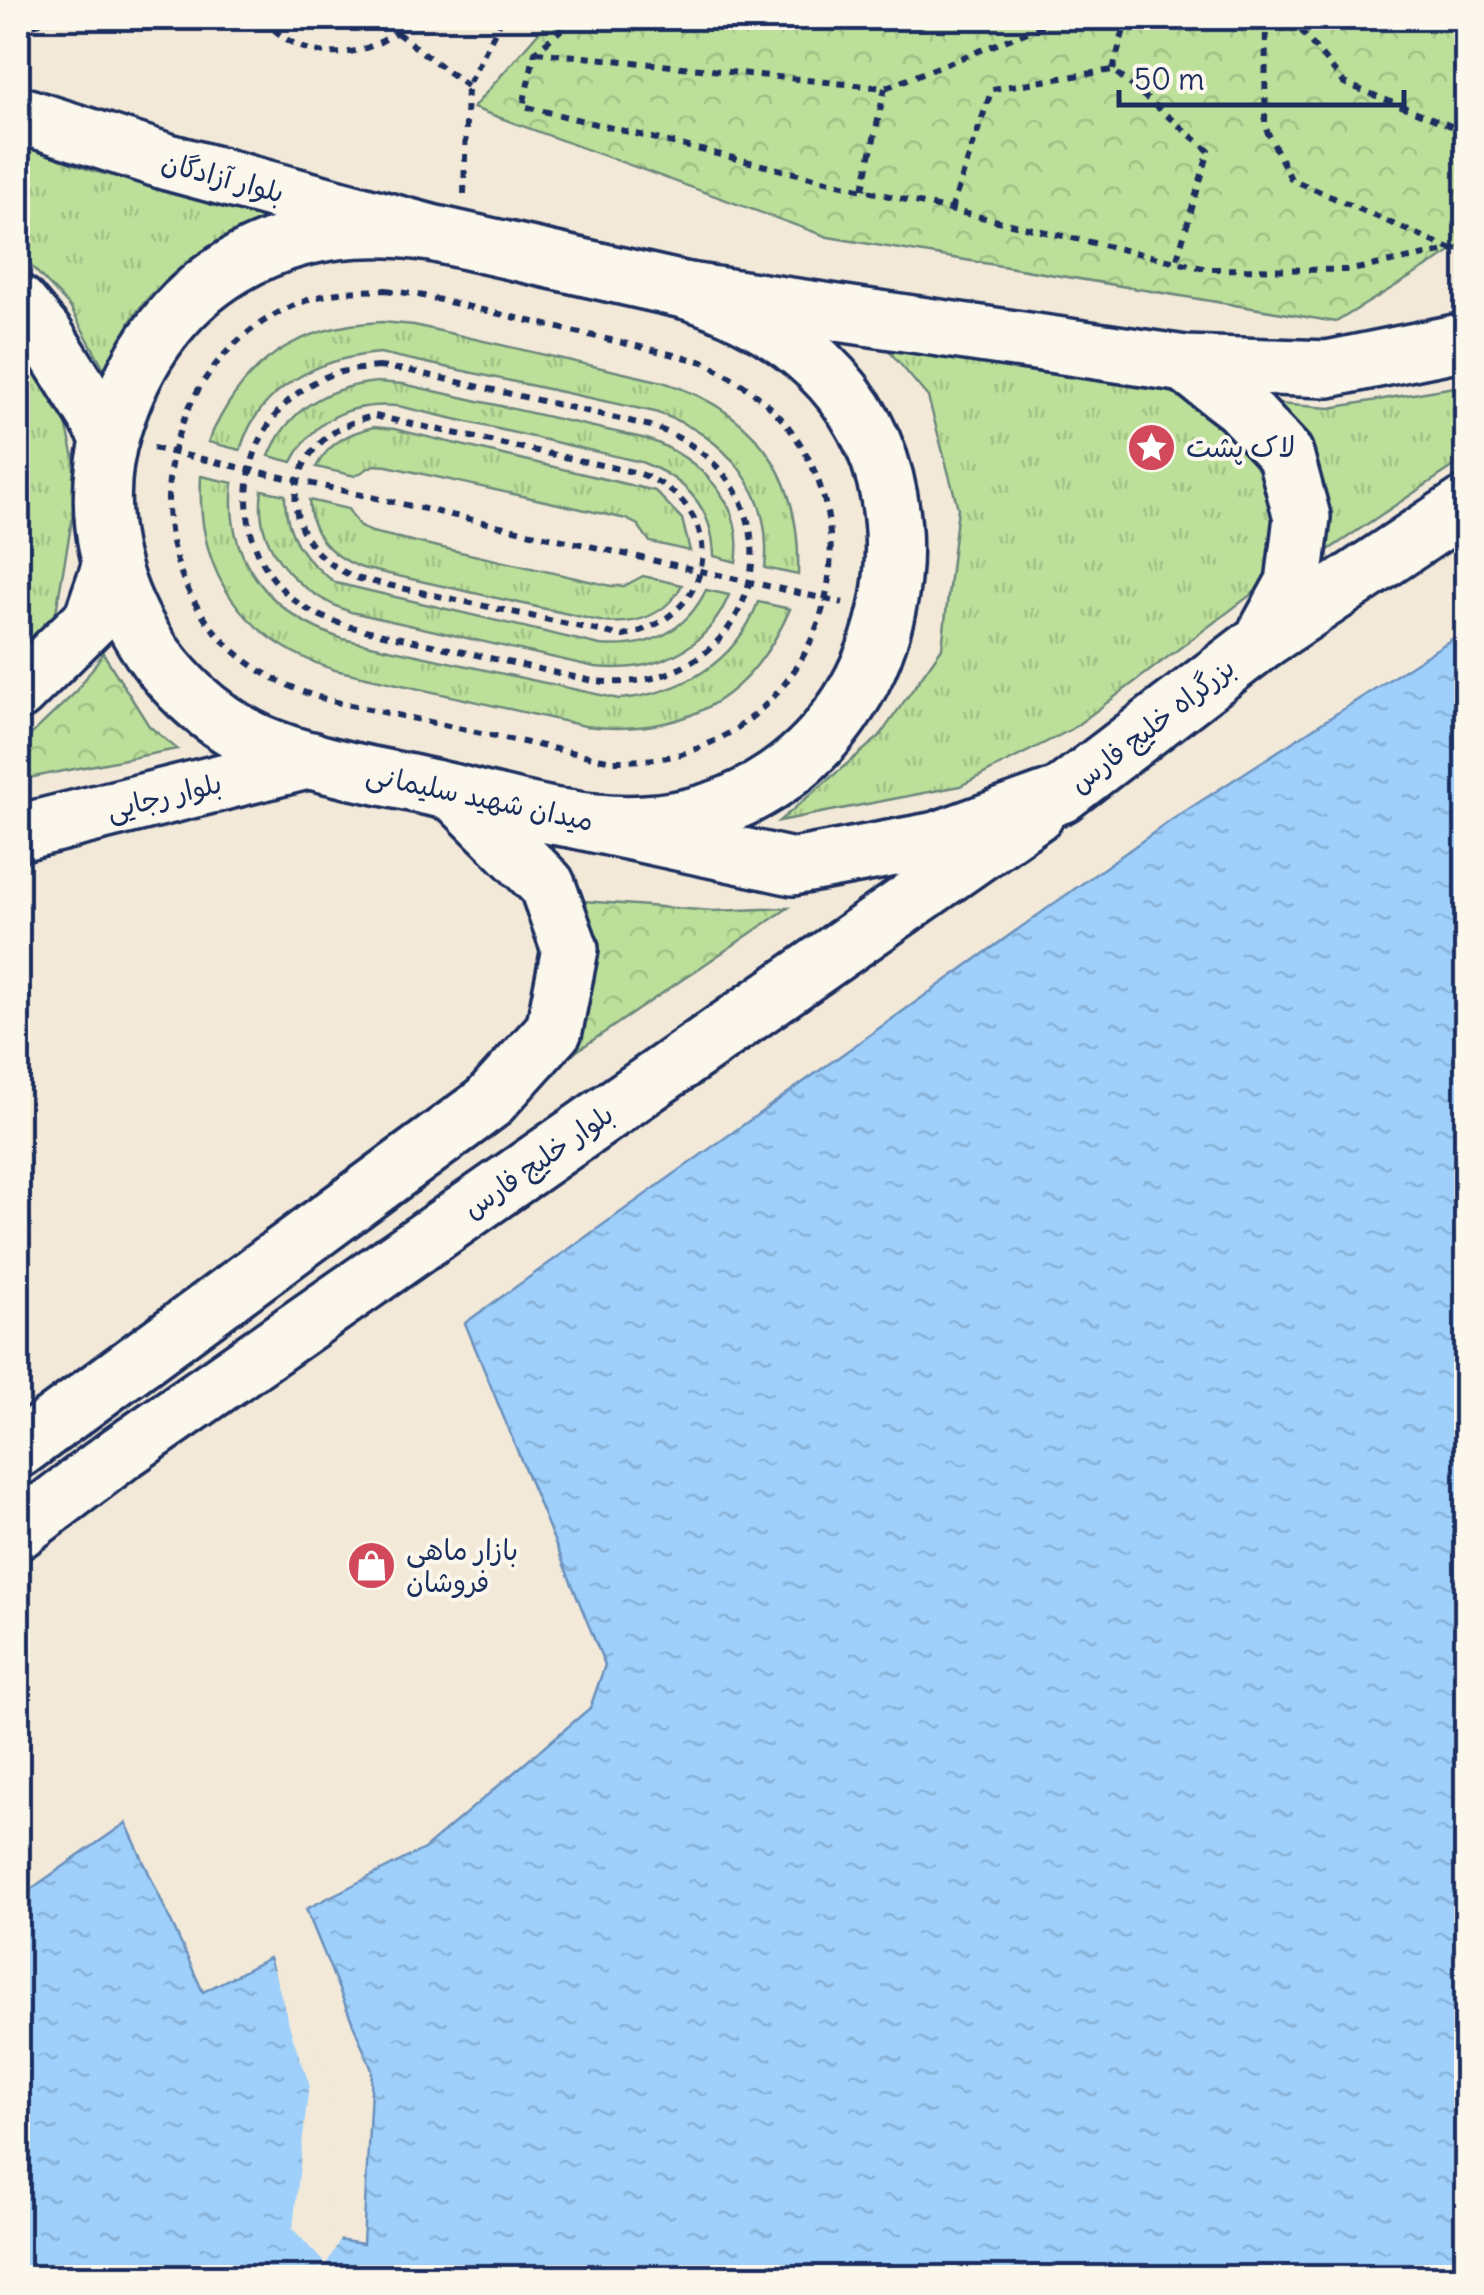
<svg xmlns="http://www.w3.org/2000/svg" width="1484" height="2295" font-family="Delius,'Playpen Sans Arabic',sans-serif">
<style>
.grass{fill:url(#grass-tufts);stroke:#6c877c;stroke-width:2.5}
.park{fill:url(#park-crowns);stroke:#6c877c;stroke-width:2.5}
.water{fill:url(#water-ripples);stroke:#6a90bc;stroke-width:2.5}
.pier{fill:#f3e9d8}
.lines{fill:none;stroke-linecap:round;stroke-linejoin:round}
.secondary-casing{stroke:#1b2f5e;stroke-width:62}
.primary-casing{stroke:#1b2f5e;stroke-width:62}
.highway-casing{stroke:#1b2f5e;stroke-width:62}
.path{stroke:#1b2f5e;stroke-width:6;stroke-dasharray:8 8;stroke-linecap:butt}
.secondary{stroke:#fbf7ec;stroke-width:55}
.primary{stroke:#fbf7ec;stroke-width:55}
.highway{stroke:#fbf7ec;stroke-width:55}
.labels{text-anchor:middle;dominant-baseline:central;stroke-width:8;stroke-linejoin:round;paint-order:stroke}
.street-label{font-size:28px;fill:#1b2f5e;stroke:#fbf7ec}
.poi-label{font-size:28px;fill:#1b2f5e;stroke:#fbf7ec;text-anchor:start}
</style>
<defs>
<pattern id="grass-tufts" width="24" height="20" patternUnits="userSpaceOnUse" patternTransform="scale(2.5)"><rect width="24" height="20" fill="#bcdf99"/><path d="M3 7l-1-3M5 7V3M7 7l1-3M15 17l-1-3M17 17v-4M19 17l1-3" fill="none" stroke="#a1c086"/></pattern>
<pattern id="park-crowns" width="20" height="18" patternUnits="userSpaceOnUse" patternTransform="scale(2.5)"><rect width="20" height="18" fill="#bcdf99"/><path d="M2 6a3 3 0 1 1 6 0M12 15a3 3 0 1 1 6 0" fill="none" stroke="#a1c086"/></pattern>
<pattern id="water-ripples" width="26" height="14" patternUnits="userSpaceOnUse" patternTransform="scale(2.5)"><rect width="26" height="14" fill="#9ed0fb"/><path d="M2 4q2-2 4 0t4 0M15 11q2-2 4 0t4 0" fill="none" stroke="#88b3da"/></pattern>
</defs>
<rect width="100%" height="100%" fill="#f3e9d8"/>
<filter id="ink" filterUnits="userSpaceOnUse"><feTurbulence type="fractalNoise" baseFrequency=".01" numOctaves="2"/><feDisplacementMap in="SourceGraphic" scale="20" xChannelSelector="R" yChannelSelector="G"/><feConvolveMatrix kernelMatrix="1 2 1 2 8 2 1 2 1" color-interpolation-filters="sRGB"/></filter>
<g filter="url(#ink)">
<!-- grass -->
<path class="grass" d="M18,143L93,171L268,215C202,253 114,296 112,383L70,307L18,252Z
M382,322L414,325L663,382C757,412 802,477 798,575L765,568C774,491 726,435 655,412L380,353C319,358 259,387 240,450L208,442C243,362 294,326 382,322Z
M868,326L1226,404L1258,450L1284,541L1256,591L1072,729L960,786L779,821L879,737L942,648L958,508L928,397Z
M18,339L58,389L79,479L55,618L18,653Z
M377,382L403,384L647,439C698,457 746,502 736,562L714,556C713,508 685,478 641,462L398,406C352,402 314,418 292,462L269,456C288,409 328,387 377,382Z
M1466,385V458L1306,565L1253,402L1330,408Z
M374,427L394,429L655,491L682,519L690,551L650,542L638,525L626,519L387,466L374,465L355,476L316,467C329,443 348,433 374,427Z
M201,476L233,483C224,561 273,616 343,639L619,699C681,694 736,663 758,602L790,609C750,701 684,737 585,726L335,670C242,639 196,574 201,476Z
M262,490L285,495C285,535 303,560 336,583L600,645C647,649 685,633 706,590L729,595C706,652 653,673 595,667L351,612C300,594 253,550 262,490Z
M309,500L348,509L360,527L372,532L611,586H624L643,576L682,585C666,615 637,625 604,622L362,568C331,556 310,535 309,500Z"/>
<!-- park -->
<path class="park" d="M551,18H1466V243L1336,322L828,237L473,108Z
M103,653L149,726L177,749L18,780V747L77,691Z
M570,900L713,911L788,908L546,1072Z"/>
<!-- water -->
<path class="water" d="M1466,630V2277H18V1898L126,1823L203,1992L269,1958L325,2086L318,2237L363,2244L372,2070L306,1909L424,1849L590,1708L605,1665L465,1323L1170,821Z"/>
<!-- pier -->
<path class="pier" d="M269,1953L330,2085L323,2233L342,2236L326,2265L293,2229L309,2083L293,2038Z"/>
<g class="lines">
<defs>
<path id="secondary" d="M18,692L92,619L111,564
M18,833L311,760
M18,1450L488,1103L554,1030L570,949L547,885L455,793
M18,1531L121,1453L1036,813"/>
<path id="primary" d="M18,114L168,162L431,233L688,291C786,322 870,389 889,497C917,654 813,813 646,823C575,828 503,804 434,788C381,776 324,768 272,748C150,701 73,555 113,428C159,280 280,211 431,233
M18,303L46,336L110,438
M1185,364L1240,406L1285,454L1302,517L1294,583L1262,641"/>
<path id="highway" d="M688,291L1185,364L1328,369L1466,341
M567,818L793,867L937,840L1061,795L1262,641L1466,505"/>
</defs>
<!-- secondary casing -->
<use href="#secondary" class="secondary-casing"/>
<!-- primary casing -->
<use href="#primary" class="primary-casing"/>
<!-- highway casing -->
<use href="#highway" class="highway-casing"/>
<!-- path -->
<path class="path" d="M63,18L158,26L211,18
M263,18C304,68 370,62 412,18
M575,18L535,52L523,106L863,190L1207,269L1351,270L1466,247
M843,18L865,29L894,18
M1266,18L1265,127L1291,179L1466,256
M1291,18L1344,83L1466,132
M1460,18L1466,20
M18,29L59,18
M397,33L467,86
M536,52L885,88L1063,18
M1113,70L1127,18
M863,189L885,88
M464,194L467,86L502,18
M951,210L992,89L1113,70L1209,151L1176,262
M386,290L419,295L704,362C745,383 782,410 805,452C869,567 808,717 681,754C658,760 635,761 612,761L327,700C282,686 243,666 213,629C121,516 177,336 318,297C340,291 363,291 386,290Z
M378,367L406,370L651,426C817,483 766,701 593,681L347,626C330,620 312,614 298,603C219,544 235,416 325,377C342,370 360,369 378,367Z
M375,416L638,473C732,507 720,616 623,636L360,579C266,545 278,435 375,416Z
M153,448L843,603"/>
<!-- secondary -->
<use href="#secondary" class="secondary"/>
<!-- primary -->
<use href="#primary" class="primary"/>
<!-- highway -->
<use href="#highway" class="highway"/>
</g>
</g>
<!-- icons -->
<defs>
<symbol id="sight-disc" viewBox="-11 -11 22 22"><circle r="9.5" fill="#d1495b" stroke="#fbf7ec"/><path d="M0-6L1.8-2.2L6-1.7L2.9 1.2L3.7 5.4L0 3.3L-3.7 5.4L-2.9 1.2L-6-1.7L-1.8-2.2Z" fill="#fff"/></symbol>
<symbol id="shop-disc" viewBox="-11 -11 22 22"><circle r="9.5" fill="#d1495b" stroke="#fbf7ec"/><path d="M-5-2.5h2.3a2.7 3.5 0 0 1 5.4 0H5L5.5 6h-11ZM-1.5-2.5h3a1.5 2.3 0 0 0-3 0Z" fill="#fff"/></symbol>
</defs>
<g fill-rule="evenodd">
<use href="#sight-disc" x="1124" y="420" width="55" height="55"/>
<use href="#shop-disc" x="344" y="1538" width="55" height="55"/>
</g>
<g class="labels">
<!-- street labels -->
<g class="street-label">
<text transform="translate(223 177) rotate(15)">بلوار آزادگان</text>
<text transform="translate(1152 725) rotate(-38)">بزرگراه خلیج فارس</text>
<text transform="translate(164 796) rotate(-14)">بلوار رجایی</text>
<text transform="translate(480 797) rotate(12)">میدان شهید سلیمانی</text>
<text transform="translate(538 1161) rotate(-35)">بلوار خلیج فارس</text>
</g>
<!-- poi labels -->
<g class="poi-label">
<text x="1186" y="447">لاک پشت</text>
<text x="406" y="1550">بازار ماهی<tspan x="406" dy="32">فروشان</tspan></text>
</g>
</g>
<!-- margin -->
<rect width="1484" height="2295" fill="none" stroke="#fbf7ec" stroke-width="60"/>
<rect x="30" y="30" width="1424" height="2235" fill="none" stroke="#1b2f5e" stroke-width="4" filter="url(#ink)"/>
<!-- scale -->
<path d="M1119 90v15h285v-15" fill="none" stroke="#1b2f5e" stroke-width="5"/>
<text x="1134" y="90" font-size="30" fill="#1b2f5e" stroke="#fbf7ec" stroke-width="8" paint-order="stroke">50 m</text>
</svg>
